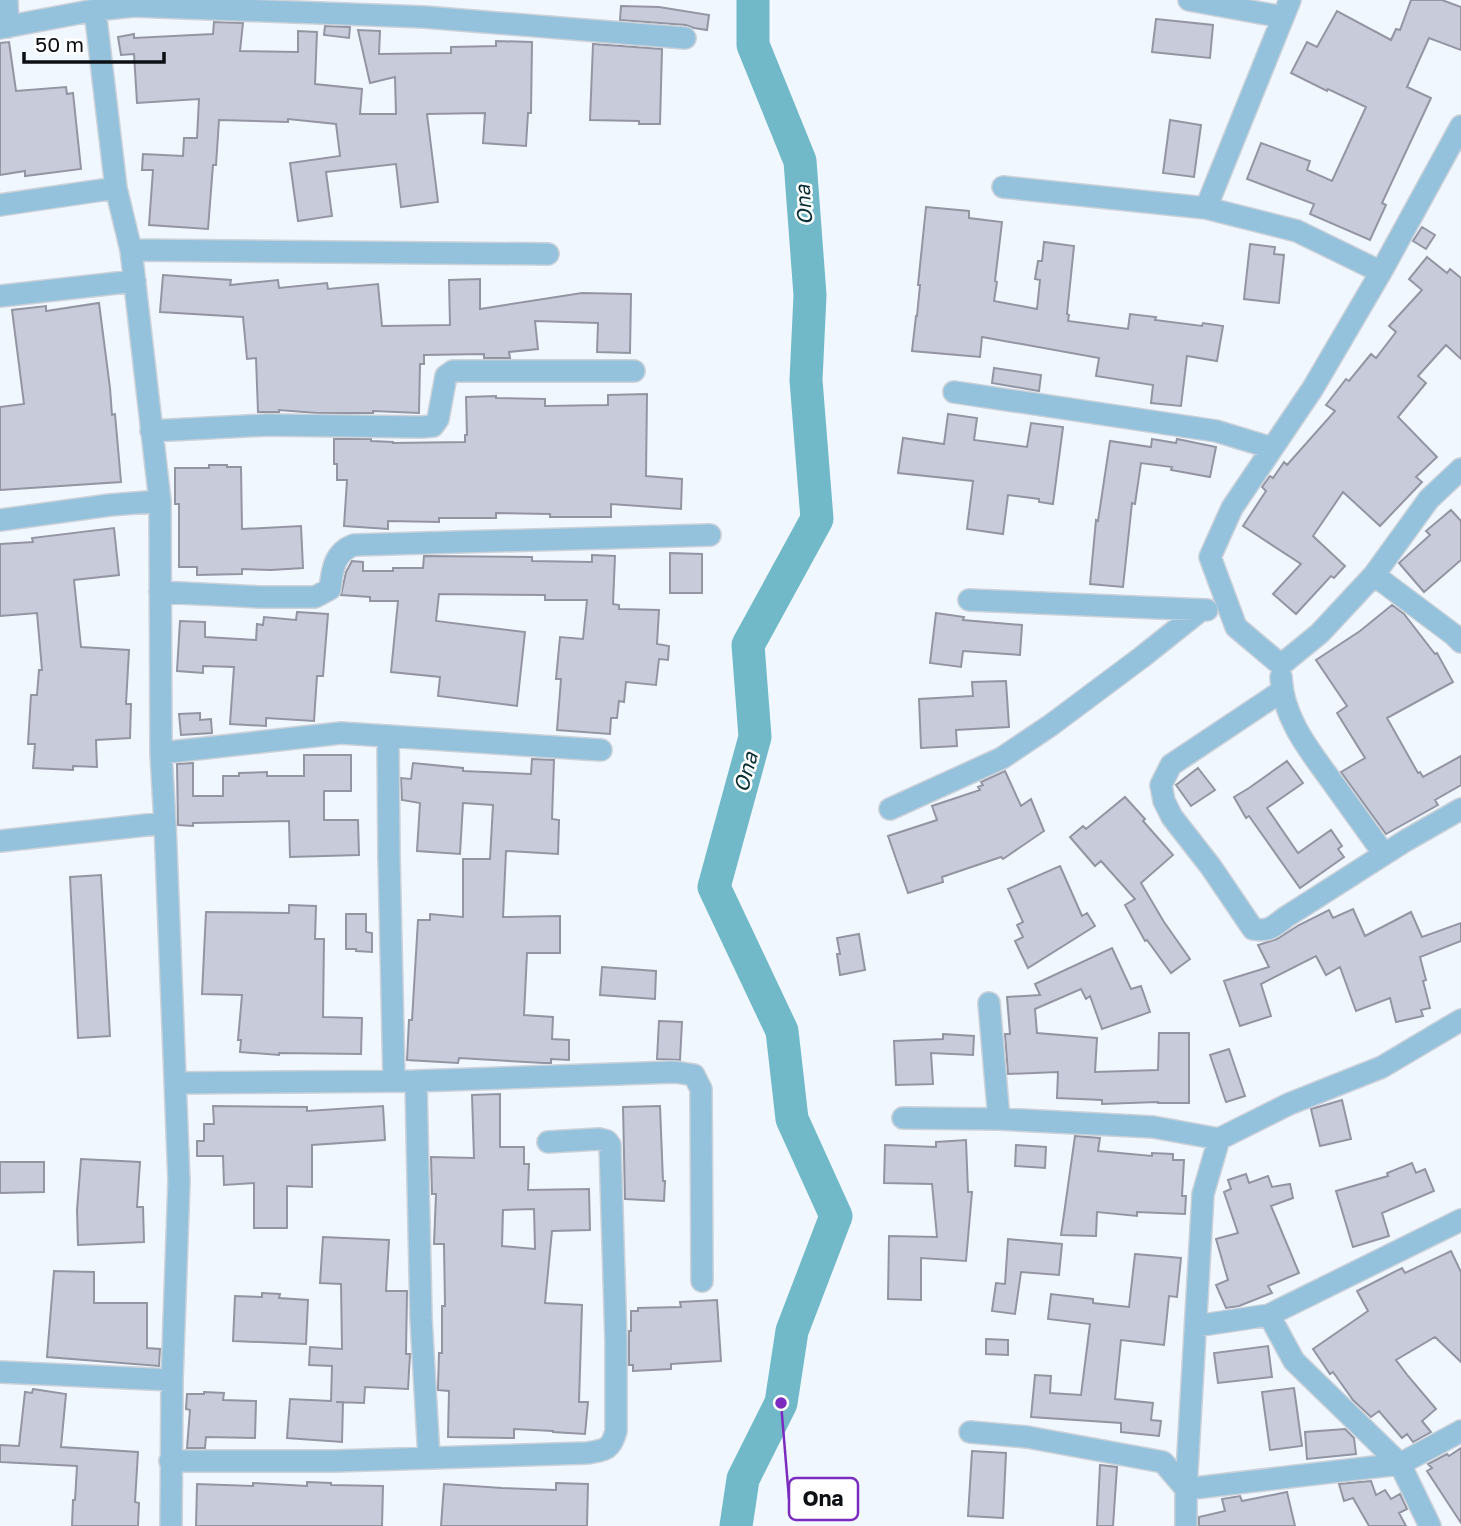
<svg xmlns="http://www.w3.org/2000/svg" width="1461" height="1526" font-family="'Golos Text',sans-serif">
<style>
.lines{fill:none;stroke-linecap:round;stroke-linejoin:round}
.river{stroke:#71b9c8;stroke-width:33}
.building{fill:#c8cbda;stroke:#9395a3;stroke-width:2;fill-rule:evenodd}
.street-casing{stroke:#ccd2d9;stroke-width:24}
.street{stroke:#94c1dc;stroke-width:21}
.labels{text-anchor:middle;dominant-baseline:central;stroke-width:5;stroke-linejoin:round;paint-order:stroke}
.water-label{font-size:21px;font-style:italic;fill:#092f35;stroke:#fff}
.leader{fill:none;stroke:#7b2cbf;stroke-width:2.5}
.callout-dot{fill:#7b2cbf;stroke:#fff;stroke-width:2.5}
.callout{fill:#fff;stroke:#7b2cbf;stroke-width:2.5}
.callout-label{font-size:21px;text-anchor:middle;font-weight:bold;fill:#0c0f14}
</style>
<rect width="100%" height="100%" fill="#f1f7ff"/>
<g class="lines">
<!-- river -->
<path class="river" d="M736,1526L743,1479L781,1403L792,1331L836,1216L792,1119L782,1031L714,887L755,737L748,645L817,519L806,380L810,295L800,161L753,45V0"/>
</g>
<!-- building -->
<path class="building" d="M1411,0H1442L1461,7V50L1429,38L1407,87L1431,98L1382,203L1386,205L1370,240L1310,214L1314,204L1247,179L1261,143L1310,161L1307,170L1332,181L1366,107L1328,89L1327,91L1291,73L1307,42L1317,47L1337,11L1391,40L1396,29L1400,30Z
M621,6L659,7L709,15L707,30L694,28L686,25L620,20Z
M1156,19L1213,25L1210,58L1152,52Z
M214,22L243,23L240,51L298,52V31L317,32L315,84L362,89L360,114H396L395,77L370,83L358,30L380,31L379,54L451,53V47L496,46V41L532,42L531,113H528L526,146L483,143L485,113L427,114L438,202L401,207L396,164L326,172L332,216L298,221L290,163L340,156L336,124L288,119V122L219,120L216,165H213L208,229L149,225L153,170H142L143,154L183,156L184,138H197L199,99L137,103L134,54L121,55L118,37L134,34V38L213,34Z
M325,26L350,27L349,38L324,35Z
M9,42L16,91L66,87L67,94L73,93L81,169L25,176V171L0,175V43Z
M593,44L662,49L660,124H639V121L590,120Z
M1170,120L1201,125L1194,177L1163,173Z
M926,207L969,211V218L1002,222L995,281L997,282L994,301L1037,309L1040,280L1035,279L1038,261H1042L1044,242L1074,246L1067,314L1069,315L1068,321L1128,329L1130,314L1156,317L1155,320L1202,326L1203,323L1223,326L1217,361L1187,356L1181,406L1151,403L1153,385L1096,376L1099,358L982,337L980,357L912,351L916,316H917L920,285H918Z
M1422,227L1435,235L1426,249L1413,241Z
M1250,244L1275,247L1274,254L1284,255L1279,303L1244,299Z
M1427,257L1447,273L1450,269L1461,278V359L1446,345L1418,376L1426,383L1398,417L1437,457L1416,477L1422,482L1380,526L1343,492L1313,536L1345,566L1334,578L1331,576L1296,614L1273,594L1301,564L1243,526L1266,491L1262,487L1270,476L1273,478L1284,462L1287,465L1335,411L1326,405L1346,379L1349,381L1371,354L1376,358L1396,332L1389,326L1422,290L1409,279Z
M163,275L231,280L230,285L278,280L279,288L327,283L328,289L378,284L382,326L450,325L449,280L480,279V309L582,293L631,294L630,353L597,352L598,323L535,321L538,349L509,352L510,358H484V354L424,355V364H420L419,413L373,411V413H317L279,410V412H258L256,358L247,359L243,317L160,312Z
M99,303L110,388L112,415L115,414L121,482L0,490V407L24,404L12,310L46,306V311Z
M994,368L1041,375L1039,391L992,383Z
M647,394L646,476L682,479L681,509L611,504V517H550V514L496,513V518H439V522L388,521V529L344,526L347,480H337V464H334V439H371V441L393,442V443L465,442V435H467L466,397L496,396V398L545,399V406L608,405V395Z
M948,414L977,418L974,440L1027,447L1031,423L1063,427L1053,504L1039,502V499L1008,495L1003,534L967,529L973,481L898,473L903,438L944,444Z
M1152,439L1176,443L1177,439L1216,447L1210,477L1171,470L1172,467L1141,463L1135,504L1132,503L1123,587L1090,584L1096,520L1098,521L1110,441L1151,447Z
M209,465H227V467H241L242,529L301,526L303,568L271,570L242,569V574L197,575V567H179V504H175V468H209Z
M1451,510L1461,521V560L1424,592L1399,563L1430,535L1426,531Z
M114,528L119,575L74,580L81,647L129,650L126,704H131L130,738L96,740L97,767L73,766V770L33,768L35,744H28L31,695H37L39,670H42L37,613L0,616V544L33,542L32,538Z
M670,553L702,554V593H670Z
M592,555L615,556L613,604L619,605V609L659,610L657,644L669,646L668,660L659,659L656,685L626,682L624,702L619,701L617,718H611L610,734L557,730L561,679H556L560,637L583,639L587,600H545V595L439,594L436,621L525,632L517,706L438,696L440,677L391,672L398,601H370V597L341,595L346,572L352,561L363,562V571H393V568H423L424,556L532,557V561L592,562Z
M1392,605L1404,614L1435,654L1437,653L1453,682L1387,718L1418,773L1420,772L1423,777L1461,756V785L1435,800L1438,805L1386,834L1341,772L1365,758L1337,713L1347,706L1316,660L1360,631Z
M297,612L328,614L323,676H317L314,721L266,718V726L230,724L234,667L203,666V673L177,671L180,621L205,622V637L256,640L257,624L263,625L264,617L296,620Z
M936,613L964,617L963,620L1022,625L1020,655L963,651L961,667L930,663Z
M1006,681L1009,727L956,730L957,746L921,748L919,699L973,696L972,682Z
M200,713V720L211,719L212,733L181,735L179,714Z
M304,755H351V791H324V820H358L359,855L290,857L289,821L193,823V826L178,825L177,764L193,763V796H223V776H239V773L267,772V776H304Z
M532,759L554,760L552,819L559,820L558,854L506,851L503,917L560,916V953H527L524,1015L553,1017L552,1039L569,1040V1060L551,1059V1063H544L459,1058L458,1063L407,1060L409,1020H412L418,920H430V914L463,917V859H490L493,805L463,803L460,854L417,851L420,803L402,800L401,778L411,779L413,763L463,768V771L531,774Z
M1287,761L1303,783L1267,808L1298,853L1331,830L1342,846L1338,849L1344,857L1300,888L1249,816L1246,818L1234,797L1249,788Z
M1198,768L1215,790L1191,806L1176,785Z
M1005,771L1021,806L1031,799L1044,831L1003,859L1001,857L942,877L943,882L908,893L888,836L937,820L932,806L980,790L978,787L983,785L981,782Z
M1125,797L1145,819L1143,821L1173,855L1141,883L1164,922L1190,959L1171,973L1147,940L1145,941L1125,905L1135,899L1101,861L1095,866L1070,837L1083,826L1086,829Z
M1060,866L1082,916L1087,913L1095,926L1028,968L1015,941L1023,937L1017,925L1023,922L1008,889Z
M101,875L110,1036L78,1038L70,877Z
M289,905L316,906L315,939H324L323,1017L362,1018L361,1054L279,1053V1055L240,1052L241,1040H238L242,995L202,994L206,912L289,913Z
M1353,909L1365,936L1411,912L1422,937L1461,923V941L1420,957L1426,980L1423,981L1430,1008L1421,1010L1423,1016L1396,1022L1390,998L1356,1011L1340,967L1326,975L1316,956L1261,984L1271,1016L1240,1026L1224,981L1269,967L1258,945L1277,939L1299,925L1329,910L1333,918Z
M346,914H366V932L372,933V952L356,951V949H346Z
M859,934L865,970L840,975L837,954H840L837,938Z
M1112,948L1131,989L1141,986L1150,1012L1102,1029L1090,996L1086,999L1081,989L1035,1009L1037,1033L1097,1038L1095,1072L1158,1070L1159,1033H1189V1103H1158V1102L1102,1104V1100L1057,1098L1058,1072L1008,1074L1005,1034H1010L1007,997L1040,995L1035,984Z
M602,967L656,971L655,999L600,995Z
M659,1021L682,1022L680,1060L657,1059Z
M943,1034L974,1036L973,1055L931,1053L933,1084L896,1085L894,1041L943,1039Z
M1229,1049L1245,1096L1226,1102L1210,1055Z
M500,1094V1147H524V1164H529L528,1190L589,1189L590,1230L552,1231L545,1303L582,1305L579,1402H588L585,1434L553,1432V1431L514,1429V1438L448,1437L449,1391L438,1390V1388L439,1353H442V1306H445L444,1244H434L436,1194H432L431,1157L474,1158L472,1095ZM534,1209L535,1249L502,1246L503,1210Z
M1342,1100L1351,1139L1320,1146L1311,1109Z
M213,1106L307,1107V1111L383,1106L385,1140L312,1145V1187L287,1186V1228H254V1183L224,1185L223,1156H197V1141H204V1124H214Z
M660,1106L663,1181H665L664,1201L625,1199L623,1107Z
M1075,1136L1100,1138L1098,1151L1152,1156V1153L1173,1154V1160H1184L1182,1196H1186L1185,1214L1137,1212V1216L1097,1212L1096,1236L1061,1235Z
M966,1140L968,1192H972L966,1261L921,1258V1300L888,1299L889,1236L937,1237L932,1184L884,1183L885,1145L936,1147V1142Z
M1016,1145L1046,1147L1045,1168L1015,1166Z
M81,1159L140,1162L137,1207H143L144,1242L78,1245L77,1210Z
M0,1162H44V1192L0,1193Z
M1412,1163L1416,1173L1425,1169L1434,1191L1382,1213L1389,1236L1353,1247L1336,1191L1388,1176L1387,1173Z
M1246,1174L1249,1183L1268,1176L1272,1187L1290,1184L1293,1198L1271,1206L1299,1273L1268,1286L1272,1293L1239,1306L1226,1308L1216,1285L1228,1280L1216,1239L1238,1233L1224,1192L1231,1189L1228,1180Z
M323,1237L389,1240L386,1291H407L406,1354H410L408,1389L365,1387L364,1403L336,1402H343L342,1442L287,1438L290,1399L331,1401L332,1366L309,1365L310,1347L342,1349L341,1284L320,1283Z
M1008,1239L1062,1244L1059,1275L1021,1272L1015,1314L992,1311L996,1283L1005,1284Z
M1451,1251L1461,1272V1362L1435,1337L1396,1360L1408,1376L1436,1409L1422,1421L1431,1432L1413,1442L1407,1434L1402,1438L1379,1411L1371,1417L1353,1400L1333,1372L1330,1374L1313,1349L1368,1311L1357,1291L1402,1268L1405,1273Z
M1135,1254L1181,1258L1177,1297L1169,1296L1164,1345L1121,1340L1115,1399L1153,1403L1151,1420L1161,1421L1159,1436L1121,1432V1423L1031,1417L1035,1375L1051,1376L1050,1393L1081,1395L1090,1324L1048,1319L1051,1294L1093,1299V1303L1129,1307Z
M54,1271L94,1272V1303H147V1348L160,1349L159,1366L47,1357Z
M262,1293L280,1294L279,1298L308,1300L306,1344L233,1341L235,1296L262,1297Z
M717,1300L721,1361L671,1364V1369L633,1371V1365H629V1331H631V1311H638V1308L681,1307L680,1302Z
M986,1339L1008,1340V1355L986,1354Z
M1268,1346L1272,1377L1218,1383L1214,1353Z
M1294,1388L1302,1446L1270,1450L1262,1392Z
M33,1389L66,1394L61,1447L138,1452L135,1502L139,1503L138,1526H72L73,1500H75L77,1466L0,1462V1445L19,1446L25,1392L32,1393Z
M204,1392L224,1393L223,1400L256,1401L255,1438L206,1437L205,1448H187L190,1410L186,1409L187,1394H204Z
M1345,1429L1354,1438L1356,1454L1307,1459L1305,1432Z
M1461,1448V1523L1427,1471L1432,1468L1428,1464L1447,1454L1449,1456Z
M972,1451L1006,1453L1003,1518L968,1516Z
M1100,1465L1117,1467L1113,1526H1097Z
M1371,1481L1376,1495L1385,1490L1391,1499L1400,1494L1407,1509L1399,1513L1406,1526H1369L1353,1498L1344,1501L1339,1484Z
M307,1482L331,1483V1485L383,1486L382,1526H196L197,1484L253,1486V1483L307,1486Z
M556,1483L588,1484L587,1526H441L444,1484L502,1488L556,1490Z
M1287,1492L1295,1526H1199V1517L1225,1511L1222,1499L1240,1496L1242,1501Z"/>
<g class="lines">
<defs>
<path id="street" d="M7,0L8,27
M1189,0L1283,17
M95,10L116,188L131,250L160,501L161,753L165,823L179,1181L172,1380L171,1526
M0,28L95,10L134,6L424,17L685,38
M1461,126L1381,272L1313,388L1232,508L1210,557L1236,627L1281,665L1320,633L1374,575L1429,499L1461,469
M1003,187L1206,208L1297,231L1381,272
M0,205L116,188
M1206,208L1290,0
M131,250L548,254
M0,296L135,281
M954,392L1216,431L1272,448
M151,431L267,425L422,427L433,426L438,419L446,376L453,371H634
M0,520L110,505L160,501
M1374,575L1454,635L1461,642
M160,592L260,597H315L330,589C332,571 334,552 354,545L710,535
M969,600L1207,610
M1281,677C1283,719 1310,751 1333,783C1350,807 1367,830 1384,854
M1282,691L1171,765L1161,785L1164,801L1172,817L1211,867L1253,929C1269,932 1273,927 1286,917L1405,841L1461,809
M388,736L389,857L394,1080
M161,753L341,733L601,750
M890,809L1002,758L1051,725L1142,657L1201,610
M0,841L165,823
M989,1003L999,1119L1153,1127L1219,1139L1289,1104L1382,1067L1461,1020
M416,1081L675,1072L694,1075L701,1089L702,1281
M176,1083L416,1081L421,1318L429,1458
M903,1118L999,1119
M1269,1315L1294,1361L1400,1464L1430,1526
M1196,1326L1269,1315L1461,1220
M0,1372L172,1380
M970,1432L1027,1437L1163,1462L1186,1489L1400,1464L1461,1431
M170,1461H335L587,1453C605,1450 611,1450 616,1431V1341L610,1145L607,1141L599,1139L548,1142
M1186,1526V1489L1203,1194L1219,1139"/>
</defs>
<!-- street casing -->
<use href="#street" class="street-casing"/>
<!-- street -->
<use href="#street" class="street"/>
</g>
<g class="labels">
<!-- water labels -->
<g class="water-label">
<text transform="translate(803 205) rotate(-94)">Ona</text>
<text transform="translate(745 772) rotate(-75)">Ona</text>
</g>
</g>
<!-- callouts -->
<path class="leader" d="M781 1403L789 1499"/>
<circle class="callout-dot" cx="781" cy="1403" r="7"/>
<rect class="callout" x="789" y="1478" width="69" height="42" rx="7"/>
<g class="callout-label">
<text x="823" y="1506">Ona</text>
</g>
<!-- scale -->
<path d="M24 52v10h140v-10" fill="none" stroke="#0c0f14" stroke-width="3.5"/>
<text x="35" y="52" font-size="21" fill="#0c0f14" stroke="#ffffff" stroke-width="5" paint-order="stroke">50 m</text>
</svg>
